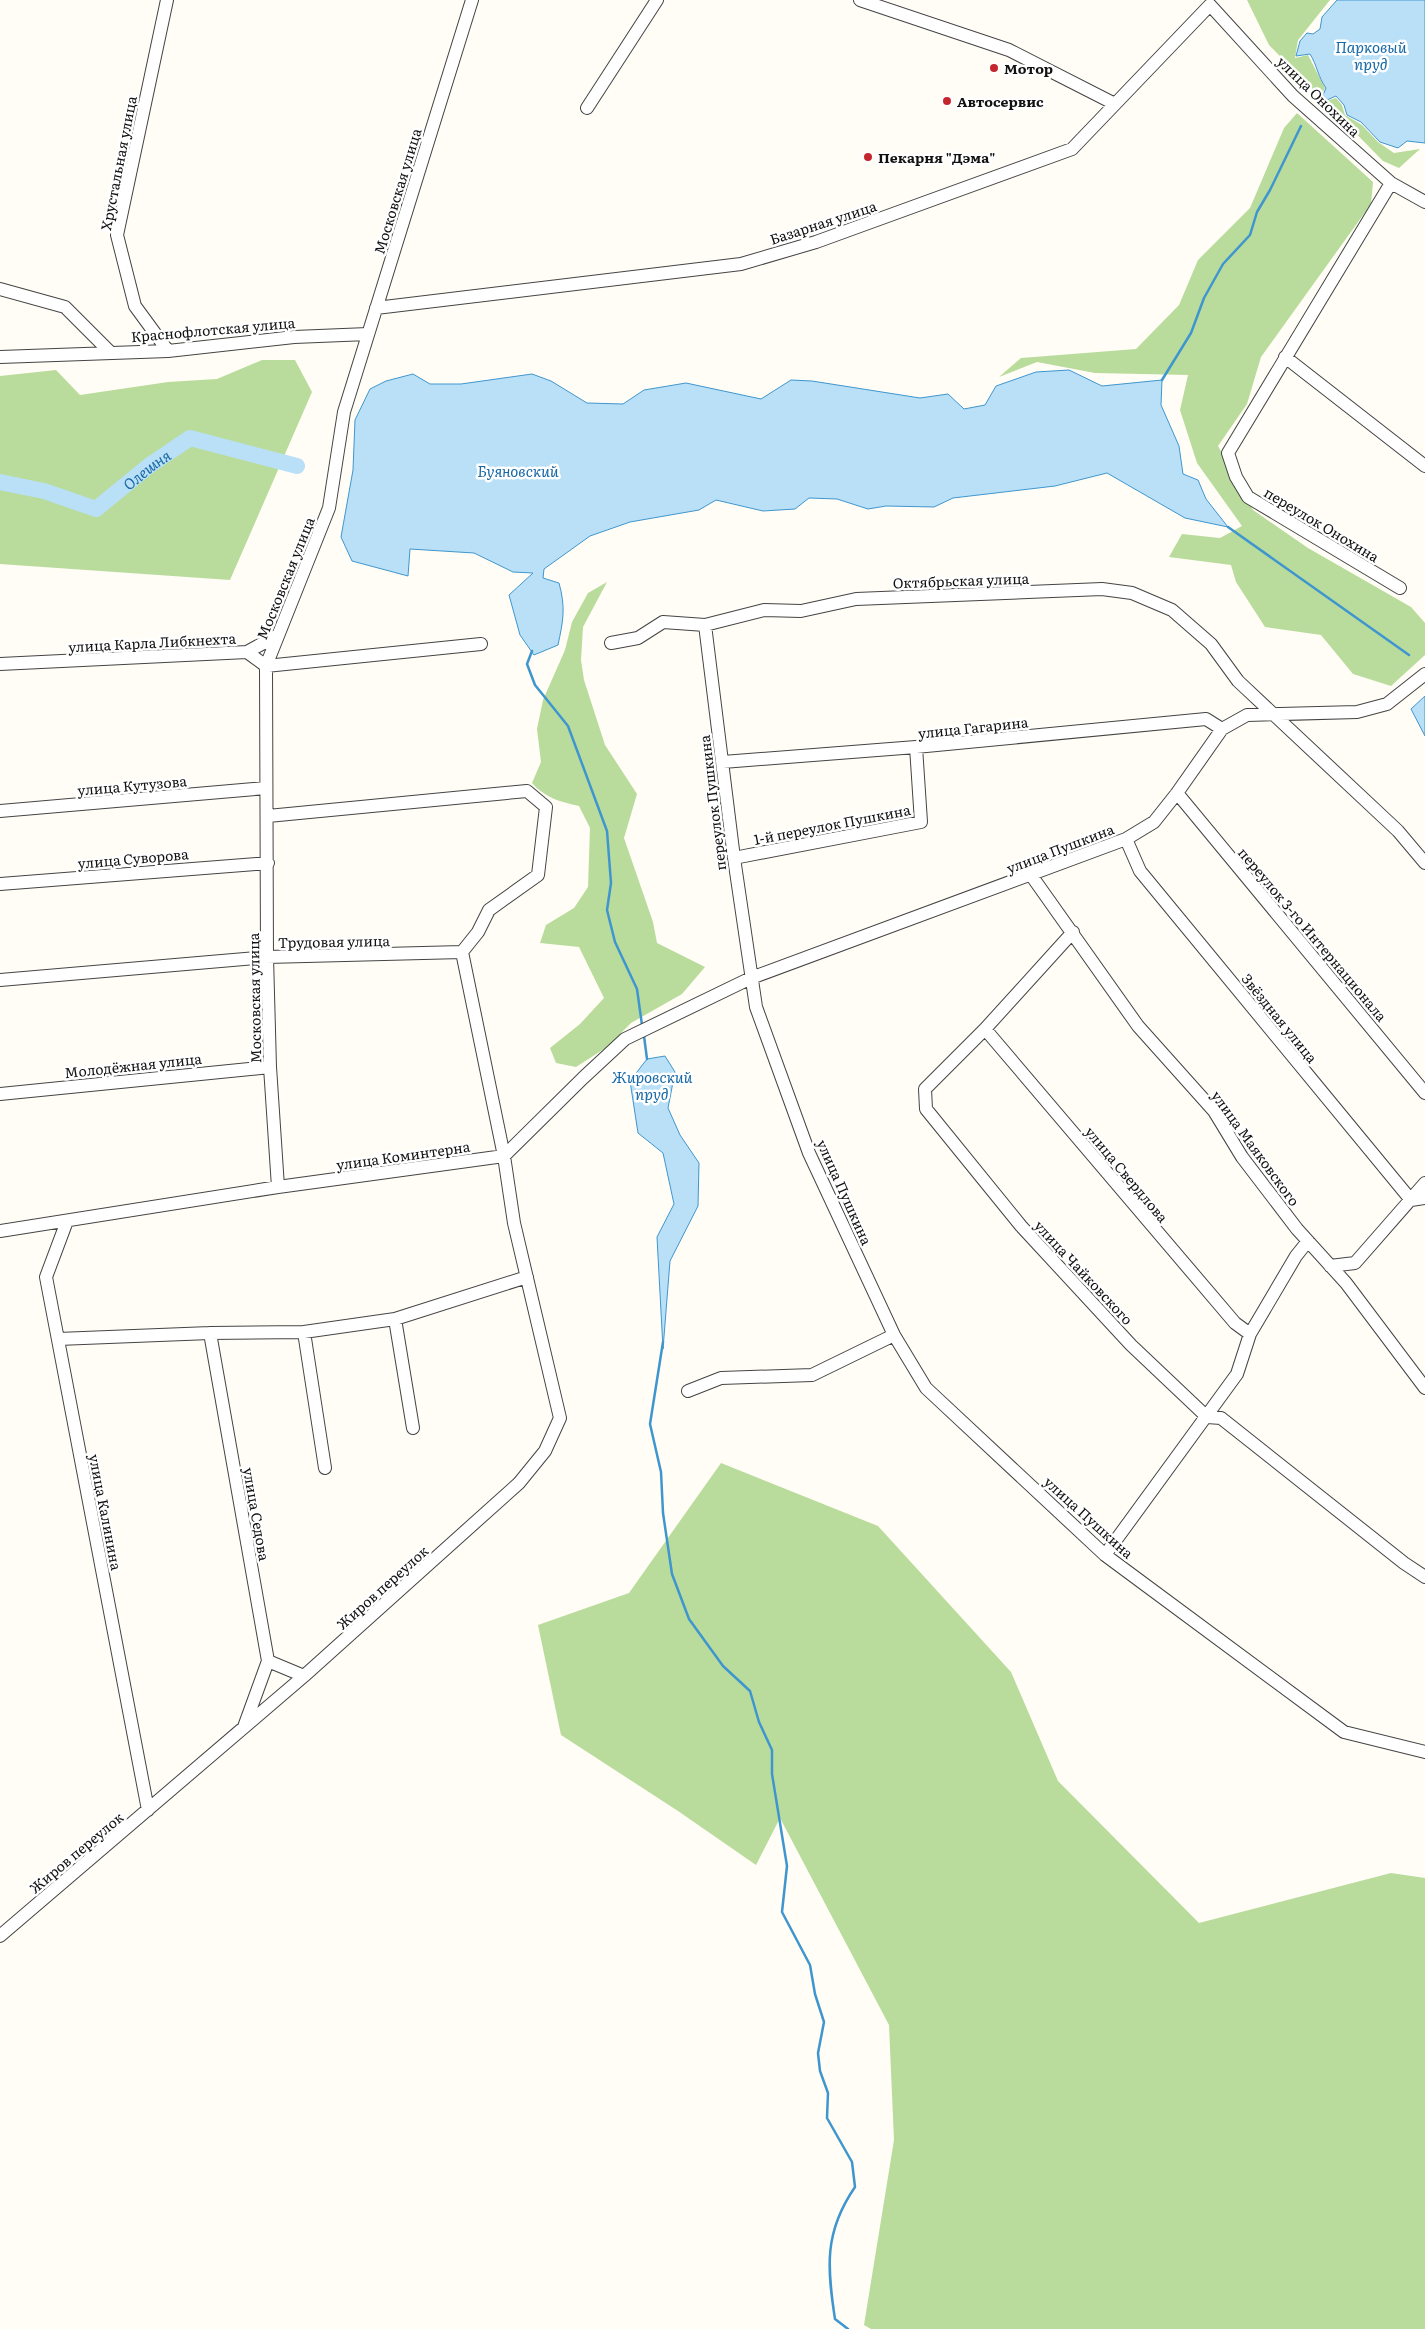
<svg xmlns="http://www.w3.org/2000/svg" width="1425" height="2329" font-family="Literata,serif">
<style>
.forest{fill:#b9dc9c}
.water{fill:#b9e0f7;stroke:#3f96cf}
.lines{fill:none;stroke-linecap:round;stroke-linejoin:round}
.stream{stroke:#3f96cf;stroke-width:2.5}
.river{stroke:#b9e0f7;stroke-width:16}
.minor-casing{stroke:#444;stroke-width:14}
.minor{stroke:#fff;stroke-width:12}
.poi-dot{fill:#c4262e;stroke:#fff;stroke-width:2}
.labels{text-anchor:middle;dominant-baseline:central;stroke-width:5;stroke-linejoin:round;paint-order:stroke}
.poi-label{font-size:14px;font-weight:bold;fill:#111;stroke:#fff;text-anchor:start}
.street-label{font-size:14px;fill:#111;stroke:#fff}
.water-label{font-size:15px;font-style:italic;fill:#1768a6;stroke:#fff}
</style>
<rect width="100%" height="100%" fill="#fffdf5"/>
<!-- forest -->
<path class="forest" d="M1247,0H1330L1298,40L1295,58L1308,55L1325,88L1321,96L1326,101L1336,98L1342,105L1345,115L1362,125L1378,142L1394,153L1420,149L1399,168L1383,161L1269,45Z
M1297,113L1373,182L1371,204L1261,357L1247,404L1218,446L1253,510L1308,548L1411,607L1425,623V655L1391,686L1353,674L1321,635L1265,627L1236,582L1231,565L1169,557L1182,534L1220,538L1242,526L1197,463L1180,410L1188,375L1095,373L1037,362L999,377L1021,358L1136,349L1179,305L1198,260L1250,208L1284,128Z
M262,360H295L312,392L230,580L0,564V376L56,370L80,395L168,382L217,379Z
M607,582L583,627L581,660L584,680L605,745L637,794L624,838L653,922L657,943L705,967L682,994L631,1023L607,1047L576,1067L556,1063L550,1048L580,1024L604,998L579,947L540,943L546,925L574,908L588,887L590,828L579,806C561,802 545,798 532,783L541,762L537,729L543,700L565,650L572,622L588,593Z
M721,1463L878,1526L1011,1672L1058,1781L1199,1923L1391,1873L1425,1878V2329H871L864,2325L894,2140L889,2025L780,1818L756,1865L678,1811L561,1735L538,1625L629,1593Z"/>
<!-- water -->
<path class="water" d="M1337,0H1425V143L1407,141L1398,148L1380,142L1361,122L1347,115L1344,105L1336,96L1327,100L1323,95L1326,88C1318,77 1317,65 1310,54L1296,56L1300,41L1307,33L1313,34L1320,29L1322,17Z
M1069,370L1102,386L1162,380L1161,405L1179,446L1183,474L1198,480L1206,499L1228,527L1185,518L1107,473L1055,486L953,498L934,507L886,506L868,509L837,499L809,498L795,509L763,511L716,500L699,510L630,522L590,536L544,569L543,578L559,583C566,608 563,621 558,645L534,655L520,635L509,595L533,573L513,572L474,553L410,549L408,576L352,561L341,537L353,470L355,420L370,389L386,381L413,374L430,384H461L532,374L551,381L587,403L623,404L644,390L686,383L761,399L791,380L812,381L920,398L948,394L964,409L985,405L996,386L1036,372Z
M1425,696V736L1411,709Z
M665,1056L675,1072L668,1108L680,1135L699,1163L698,1206L670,1261L663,1349L657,1237L674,1204L663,1153L638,1133L630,1081L647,1059Z"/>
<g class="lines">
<!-- stream -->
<path class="stream" d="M1320,107L1327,100
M1162,380L1191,333L1204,298L1223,264L1250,235L1257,212L1270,190L1301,126
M1228,527L1409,655
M532,651L527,664L535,685L568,726L607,831L611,883L607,910L615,942L637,989L642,1025
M644,1036L647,1059
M663,1342L650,1424L661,1472L663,1513L672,1574L689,1619L723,1666L750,1691L759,1722L772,1750V1774L787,1866L782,1912L810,1965L815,1994L824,2022L818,2053L820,2071L828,2093L827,2118L852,2162L855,2187C824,2232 827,2267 835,2319L848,2329"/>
<!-- river -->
<path class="river" id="s1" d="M0,482L44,491L96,509L150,465L190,438L297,466"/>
<defs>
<path id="minor" d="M167,0L117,235L135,306L168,351
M860,0L1009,50L1115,104
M587,108L657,0
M1391,183L1425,202
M0,289L65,307L110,352
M376,308L741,264L816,242L1072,149L1210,5L1293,96L1391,183L1228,453L1236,477L1248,497L1400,588
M0,357L168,351L294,337L368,334
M1285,357L1425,466
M705,625L734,858L756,1007L809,1153L894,1335L926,1388L1105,1555L1344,1732L1425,1752
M611,643L638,638L663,622L705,625L764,610L801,611L856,599L1102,589L1132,593L1172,610L1211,644L1238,681L1398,831L1425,863
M247,652L278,635
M0,664L247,652L266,666L481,644
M723,762L916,747L1206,719L1222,729
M1177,793L1425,1093
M0,811L266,788
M268,816L527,791L546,807L538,875L489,910L478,932L462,952
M1126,839L1140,871L1411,1200L1425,1198
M734,858L921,822L916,747
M1031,875L1138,1026L1214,1111L1242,1157L1297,1229L1346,1283L1425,1388
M0,884L268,863
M1073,932L985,1029L925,1089L926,1109L1021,1226L1131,1345L1207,1417L1221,1418L1404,1563L1425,1577
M0,980L267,957L462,952
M985,1029L1235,1323L1250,1334
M0,1094L270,1067
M278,1187L270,1067L267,957L266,666L329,508L344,412L472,0
M67,1221L46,1277L148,1810
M0,1231L278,1187L504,1156L583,1078L625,1039L751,978L1126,839L1154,822L1177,793L1222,729L1247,715L1357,712L1387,704L1425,674
M1330,1266L1355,1263L1425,1183
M395,1319L413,1428
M304,1332L325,1468
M210,1333L268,1661L304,1676
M58,1339L210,1333L304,1332L395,1319L527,1277
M688,1391L721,1378L812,1375L894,1335
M1105,1555L1237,1374L1250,1334L1296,1256L1308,1241
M244,1727L268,1661
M0,1936L304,1676L519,1483L545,1451L560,1418L514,1223L504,1156L462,952"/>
</defs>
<!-- minor casing -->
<use href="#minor" class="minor-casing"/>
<!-- minor -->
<use href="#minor" class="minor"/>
</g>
<!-- markers -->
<g class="poi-dot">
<circle cx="994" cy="68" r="5"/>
<circle cx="947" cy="101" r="5"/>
<circle cx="868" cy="157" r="5"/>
</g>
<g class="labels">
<!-- poi labels -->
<g class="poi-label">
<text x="1004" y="68">Мотор</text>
<text x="957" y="101">Автосервис</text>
<text x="878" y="157">Пекарня "Дэма"</text>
</g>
<!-- street labels -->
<g class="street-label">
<text transform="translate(1319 96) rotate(44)">улица Онохина</text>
<text transform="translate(118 163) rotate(-79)">Хрустальная улица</text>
<text transform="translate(397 191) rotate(-73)">Московская улица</text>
<text transform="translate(823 222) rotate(-18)">Базарная улица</text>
<text transform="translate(213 329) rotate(-5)">Краснофлотская улица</text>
<text transform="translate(1322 524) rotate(31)">переулок Онохина</text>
<text transform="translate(285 578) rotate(-68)">Московская улица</text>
<text transform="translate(961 580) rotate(-2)">Октябрьская улица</text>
<text transform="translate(152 642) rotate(-3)">улица Карла Либкнехта</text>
<text transform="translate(973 727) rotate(-6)">улица Гагарина</text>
<text transform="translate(132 785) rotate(-5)">улица Кутузова</text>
<text transform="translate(712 803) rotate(-97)">переулок Пушкина</text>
<text transform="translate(832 824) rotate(-11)">1-й переулок Пушкина</text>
<text transform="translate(1060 848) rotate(-21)">улица Пушкина</text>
<text transform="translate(133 858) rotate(-5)">улица Суворова</text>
<text transform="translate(1313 934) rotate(50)">переулок 3-го Интернационала</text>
<text transform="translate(334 941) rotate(-1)">Трудовая улица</text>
<text transform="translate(254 998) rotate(-91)">Московская улица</text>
<text transform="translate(1280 1018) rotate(51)">Звёздная улица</text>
<text transform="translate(133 1065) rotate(-6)">Молодёжная улица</text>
<text transform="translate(1256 1148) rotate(54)">улица Маяковского</text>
<text transform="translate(403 1155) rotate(-8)">улица Коминтерна</text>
<text transform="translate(1127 1174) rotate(50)">улица Свердлова</text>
<text transform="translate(845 1192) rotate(66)">улица Пушкина</text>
<text transform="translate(1084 1272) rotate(47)">улица Чайковского</text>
<text transform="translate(106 1512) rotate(79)">улица Калинина</text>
<text transform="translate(257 1514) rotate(80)">улица Седова</text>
<text transform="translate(1089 1517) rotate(42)">улица Пушкина</text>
<text transform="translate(382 1587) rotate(-42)">Жиров переулок</text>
<text transform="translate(76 1852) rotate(-40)">Жиров переулок</text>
</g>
<!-- water labels -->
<g class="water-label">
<text x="1371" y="46">Парковый<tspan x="1371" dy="17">пруд</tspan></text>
<text stroke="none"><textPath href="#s1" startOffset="164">Олешня</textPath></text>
<text x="518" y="470">Буяновский</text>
<text x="652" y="1076">Жировский<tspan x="652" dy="17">пруд</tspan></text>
</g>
</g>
</svg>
